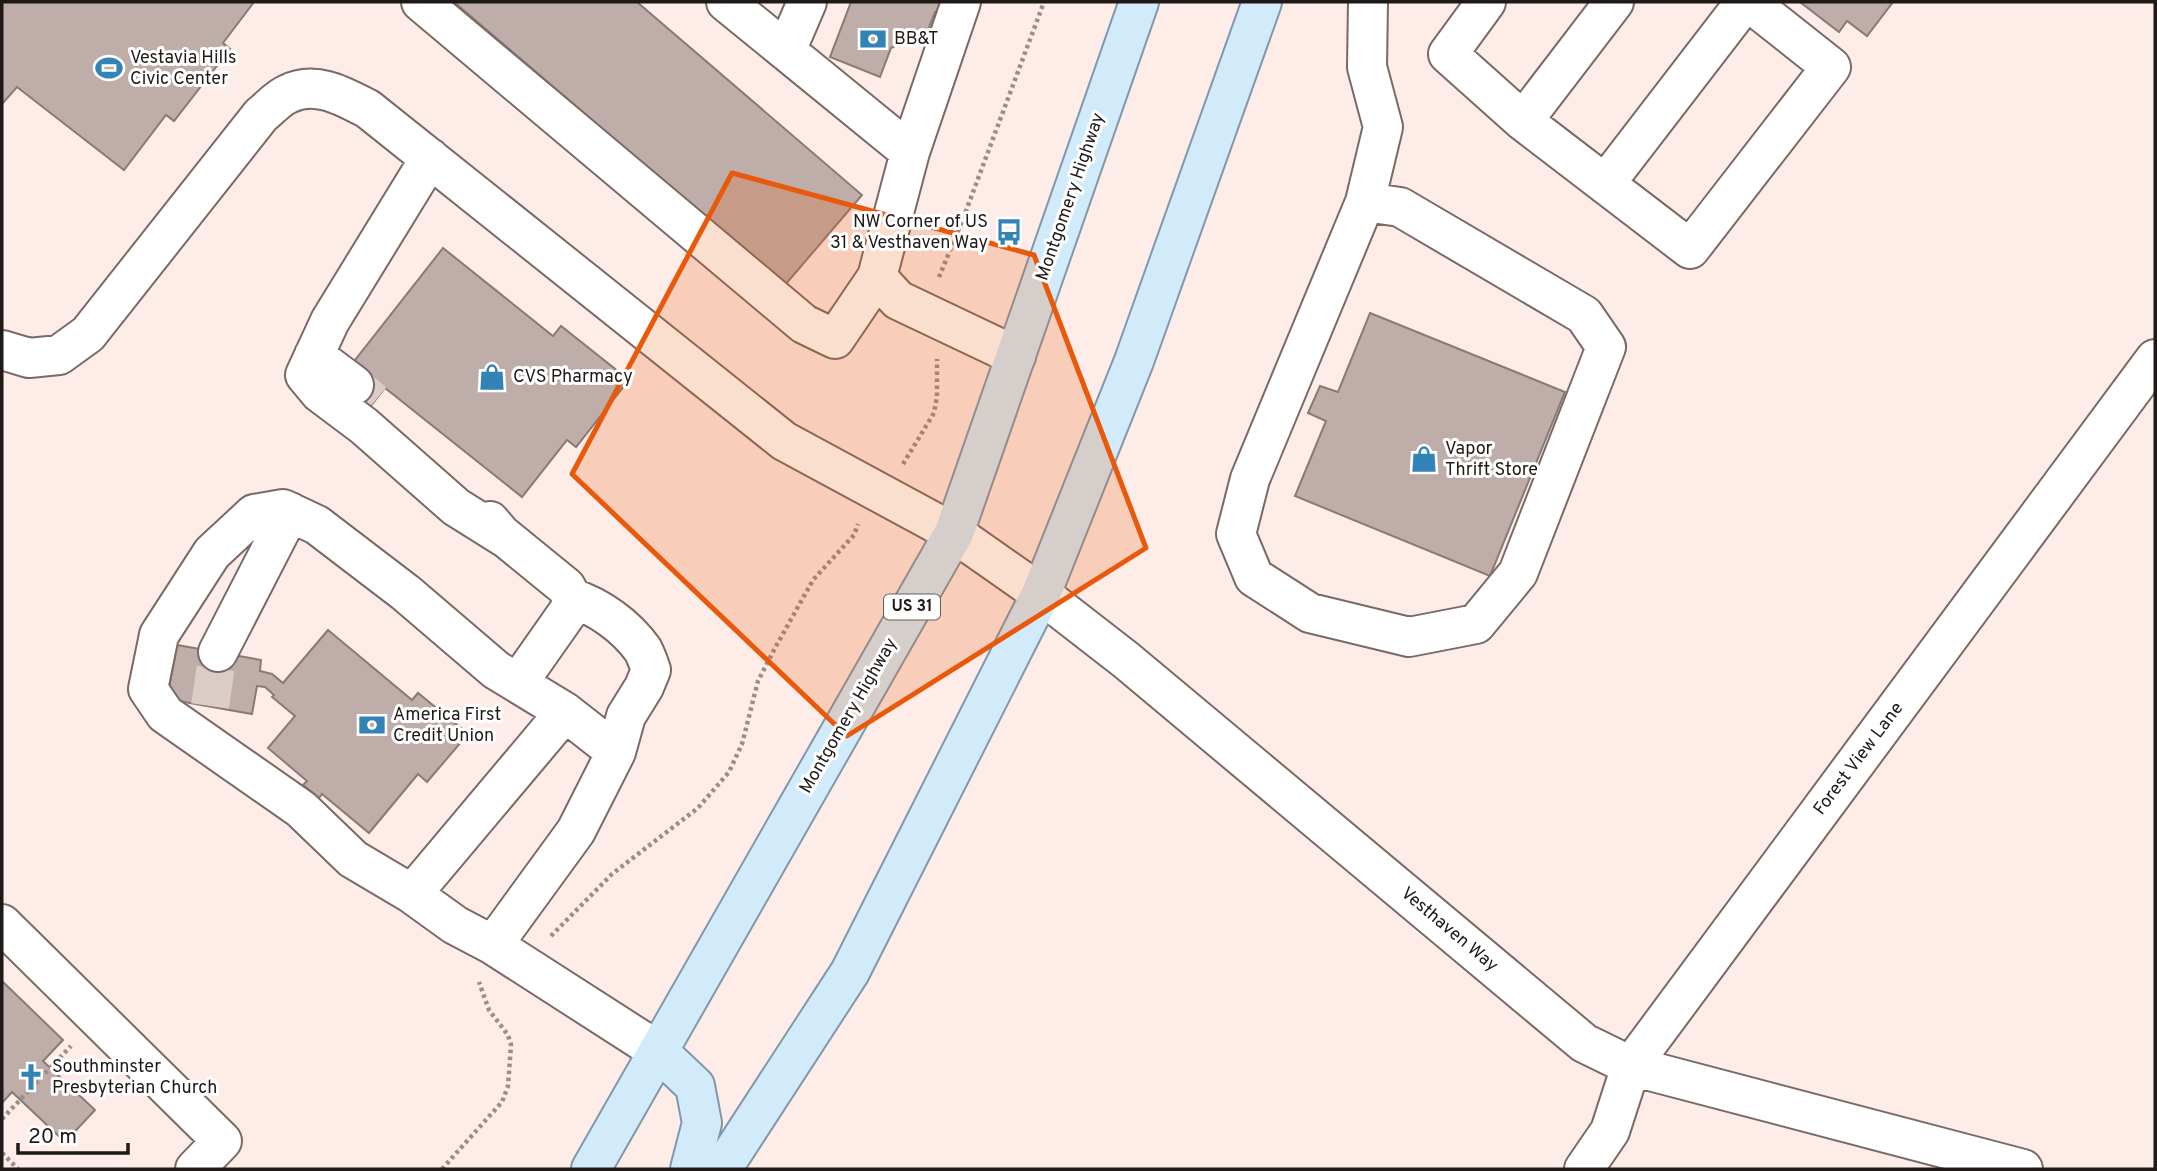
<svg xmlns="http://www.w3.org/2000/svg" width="2157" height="1171" font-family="Overpass,sans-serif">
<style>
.building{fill:#beada9;stroke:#897a75;stroke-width:2}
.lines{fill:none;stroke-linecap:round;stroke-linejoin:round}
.minor-tunnel{stroke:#dcccc8;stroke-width:38;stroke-dasharray:38 19;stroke-linecap:butt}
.minor-casing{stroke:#796a65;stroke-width:42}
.major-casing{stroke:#8098aa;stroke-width:42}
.path{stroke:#9a8e8b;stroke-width:4.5;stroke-dasharray:3.5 3.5;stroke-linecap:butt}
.minor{stroke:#fff;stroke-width:38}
.major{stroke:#d2ebfb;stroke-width:38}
.marked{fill:#e8590c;fill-opacity:0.2;stroke:#e8590c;stroke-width:5;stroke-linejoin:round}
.labels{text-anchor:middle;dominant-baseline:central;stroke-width:6;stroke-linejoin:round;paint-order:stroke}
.shield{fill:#fff;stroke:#625e5d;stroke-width:2}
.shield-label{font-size:16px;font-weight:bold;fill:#1f1918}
.poi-label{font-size:18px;fill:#1f1918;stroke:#fff;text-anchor:start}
.street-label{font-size:18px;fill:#1f1918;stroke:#fff}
</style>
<rect width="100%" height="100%" fill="#fdece7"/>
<!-- building -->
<path class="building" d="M2,2H254L223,43L230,49L174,121L166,115L124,170L17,87L2,104Z
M454,2H637L862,195L785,285Z
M851,2H942L938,11L935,12L928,30L891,48L880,77L830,57Z
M1800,2H1893L1867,36L1847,21L1839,32Z
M443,248L553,336L561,326L629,380L576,447L567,440L522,497L385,388L365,413L345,397L352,364Z
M1370,313L1565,392L1490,576L1295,496L1326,421L1308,413L1320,386L1338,392Z
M328,630L412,700L418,693L468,734L427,782L418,774L369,833L322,794L319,798L303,785L307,781L268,748L295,716L272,697L274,695L265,687L257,686L252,714L167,699L177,645L261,660L260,671L272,674L283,683Z
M2,981L63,1040L43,1061L95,1110L65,1142L12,1092L2,1103Z"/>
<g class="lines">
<!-- minor-tunnel -->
<path class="minor-tunnel" d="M354,385L374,402
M210,706L218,652"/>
<defs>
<path id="minor" d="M421,2L804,324L835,339L877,277
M726,2L910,152L877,277L898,300L1016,356
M1486,2L1448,54L1523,121L1690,249L1831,67L1749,2
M786,51L807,2
M1523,121L1614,2
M910,152L961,2
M430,158L330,321L305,375L320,393L364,426L456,507L507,539
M1605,184L1745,2
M1365,202L1400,207L1584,315L1606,347L1518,573L1476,624L1409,637L1310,613L1254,577L1236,534L1250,479L1365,202L1383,127L1367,67L1368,2
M2,350L29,358L59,355L88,334L261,115C270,108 278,98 288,94C315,80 343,96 368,109L784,441L954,533L1041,594L1126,660L1584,1043L1631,1066L2023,1169
M314,355L354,385
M490,521L501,534L566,587L572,598L570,609L518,683
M572,598C599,607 626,626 643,650C646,656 649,664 651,670L644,687L626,716L616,752
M218,652L290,512
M412,894L565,712
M2,924L222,1141L195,1169
M493,945L576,831L616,752L565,712L496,670L406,593L317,525L283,509L254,514L212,553L159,635L148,689L165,714L301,809L353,859L412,894L455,925L493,945L658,1051
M1584,1169L1610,1131L1631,1066L2155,359"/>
<path id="major" d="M658,1051L695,1086L702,1123L690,1169
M591,1169L954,533L1139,2
M722,1169L850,972L1041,594L1134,361L1262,2"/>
</defs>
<!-- minor casing -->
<use href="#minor" class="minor-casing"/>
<!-- major casing -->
<use href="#major" class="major-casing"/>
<!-- path -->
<path class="path" d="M939,277L963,219L1044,2
M903,464L934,413L937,396V359
M551,936L612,874L698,808L729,772L742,744L758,681L775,648L813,580L854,535L858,524
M2,1119L71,1046
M2,1153L18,1169
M442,1169L502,1102L508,1086L511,1045L508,1035L489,1010L479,982"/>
<!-- minor -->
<use href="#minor" class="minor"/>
<!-- major -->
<use href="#major" class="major"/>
</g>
<!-- marked area -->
<path class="marked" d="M732,173L1034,255L1146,548L847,736L572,474Z"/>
<!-- icons -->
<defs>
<symbol id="bank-bare" viewBox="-9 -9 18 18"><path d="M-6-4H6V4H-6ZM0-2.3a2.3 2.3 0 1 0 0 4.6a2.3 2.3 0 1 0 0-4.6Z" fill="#3184b5" stroke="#fff" stroke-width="2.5" paint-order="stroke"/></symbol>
<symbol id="stadium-bare" viewBox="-9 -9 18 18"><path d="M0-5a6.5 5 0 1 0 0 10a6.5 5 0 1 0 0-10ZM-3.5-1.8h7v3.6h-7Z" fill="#3184b5" stroke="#fff" stroke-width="2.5" paint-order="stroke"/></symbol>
<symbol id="bus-bare" viewBox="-9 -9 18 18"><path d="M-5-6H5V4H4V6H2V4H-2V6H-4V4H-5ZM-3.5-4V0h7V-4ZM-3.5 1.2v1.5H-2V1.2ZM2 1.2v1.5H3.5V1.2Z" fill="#3184b5" stroke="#fff" stroke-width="2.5" paint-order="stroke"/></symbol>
<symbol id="shop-bare" viewBox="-9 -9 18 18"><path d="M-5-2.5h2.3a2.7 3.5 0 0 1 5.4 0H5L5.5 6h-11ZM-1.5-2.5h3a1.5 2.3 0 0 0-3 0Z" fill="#3184b5" stroke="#fff" stroke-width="2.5" paint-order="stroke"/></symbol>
<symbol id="church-bare" viewBox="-9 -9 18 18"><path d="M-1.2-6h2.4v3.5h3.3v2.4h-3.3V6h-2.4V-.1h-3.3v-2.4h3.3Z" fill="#3184b5" stroke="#fff" stroke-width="2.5" paint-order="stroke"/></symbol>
</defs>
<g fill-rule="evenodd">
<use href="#bank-bare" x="854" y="20" width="38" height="38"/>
<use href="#stadium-bare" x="90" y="49" width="38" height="38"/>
<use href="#bus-bare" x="990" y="213" width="38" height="38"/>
<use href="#shop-bare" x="473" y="358" width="38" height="38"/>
<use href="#shop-bare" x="1405" y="440" width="38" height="38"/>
<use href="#bank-bare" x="353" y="706" width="38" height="38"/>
<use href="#church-bare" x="12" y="1058" width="38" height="38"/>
</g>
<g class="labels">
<!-- shield labels -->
<rect class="shield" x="884" y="594.5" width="56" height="25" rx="5"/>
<g class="shield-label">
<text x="912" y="607">US 31</text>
</g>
<!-- poi labels -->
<g class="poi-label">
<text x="894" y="39">BB&amp;T</text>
<text x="130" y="58">Vestavia Hills<tspan x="130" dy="21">Civic Center</tspan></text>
<text x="988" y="222" text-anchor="end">NW Corner of US<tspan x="988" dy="21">31 &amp; Vesthaven Way</tspan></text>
<text x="513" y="377">CVS Pharmacy</text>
<text x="1445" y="449">Vapor<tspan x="1445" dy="21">Thrift Store</tspan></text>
<text x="393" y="715">America First<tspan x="393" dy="21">Credit Union</tspan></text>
<text x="52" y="1067">Southminster<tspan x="52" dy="21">Presbyterian Church</tspan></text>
</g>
<!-- street labels -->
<g class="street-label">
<text transform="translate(1071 197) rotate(-71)">Montgomery Highway</text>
<text transform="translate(849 716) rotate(-60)">Montgomery Highway</text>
<text transform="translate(1859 759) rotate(-53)">Forest View Lane</text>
<text transform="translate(1449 930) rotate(40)">Vesthaven Way</text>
</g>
</g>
<!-- border -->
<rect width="2157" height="1171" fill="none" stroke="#1f1918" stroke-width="7"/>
<!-- scale -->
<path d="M18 1143v10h110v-10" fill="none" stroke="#1f1918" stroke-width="3.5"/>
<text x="28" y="1143" font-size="21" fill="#1f1918" stroke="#ffffff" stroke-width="5" paint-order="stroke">20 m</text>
</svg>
